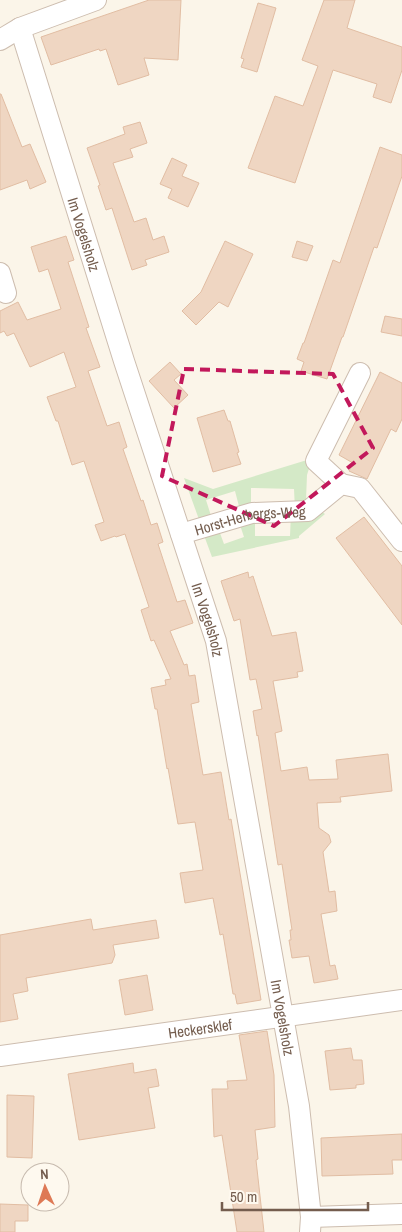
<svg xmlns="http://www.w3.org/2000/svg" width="402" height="1232" font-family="'Archivo Narrow',sans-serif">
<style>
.green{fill:#d4e9c7}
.building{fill:#efd6c2;stroke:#e1bda3}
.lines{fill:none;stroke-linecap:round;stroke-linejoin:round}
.minor-casing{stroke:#cdbdaf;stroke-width:22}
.minor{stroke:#fff;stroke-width:20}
.marked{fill:none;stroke:#c2185b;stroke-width:4;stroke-dasharray:10 6;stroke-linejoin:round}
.labels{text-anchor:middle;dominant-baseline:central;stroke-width:4.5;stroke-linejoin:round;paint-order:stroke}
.street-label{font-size:15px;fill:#745d4e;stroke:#fef9ef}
</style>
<rect width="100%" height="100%" fill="#fbf5e9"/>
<!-- green -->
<path class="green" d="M307,460L311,462L307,475L306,500L295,510L294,489L251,488V511L241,514L235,491L206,500L213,522L201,525L184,478L213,489Z
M315,507L325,514L299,536V538L212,557L202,530L217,525L224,544L244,537L237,516L255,514V536H290L291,513Z"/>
<!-- building -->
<path class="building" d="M149,0H181L178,60L144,58L149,75L118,85L106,49L100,51L99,49L51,65L41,37Z
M324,0H355L347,28L402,47V70L391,103L373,97L377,84L333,70L295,183L248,168L275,96L303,106L318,66L302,60Z
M258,3L276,8L257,72L241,67L244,59L241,58Z
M0,94H1L22,147L30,144L46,182L30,189L27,180L0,190Z
M140,122L147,143L130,149L133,157L113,163L134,222L146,218L153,240L164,236L169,252L145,260L147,265L132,270L112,208L106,210L98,186L100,185L87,148L125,134L123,127Z
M380,147L402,155V176L377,248L374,247L343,337H342L327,379L301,371L304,362L297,359L303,343H304L333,260L340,263Z
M172,158L187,165L182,176L199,183L188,207L168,198L172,189L160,184Z
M66,236L74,260L68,262L89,327L86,328L100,367L88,371L107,426L119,422L127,447L123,449L141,501L143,500L151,525L157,523L163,542L158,544L177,602L185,600L193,623L170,631L184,665L187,664L189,676L195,675L199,702L191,704L203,775L221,772L229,820L231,819L261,1000L237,1004L235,994H233L223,934L220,935L213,898L185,903L180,873L203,870L195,822L178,824L168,768L167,769L157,709H155L151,688L166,685L165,680L171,679L154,640L151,641L141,610L149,607L125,534L116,537L115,536L101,541L95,525L104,522L84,461L72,465L58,421H56L47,397L76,387L64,352L30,367L14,333L7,336L4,331L0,333V311L18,302L27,320L61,309L48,269L39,272L31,247Z
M225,241L253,254L228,307L219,302L196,325L182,311L201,292Z
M297,241L313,246L307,261L292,257Z
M385,316L402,319V336L381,332Z
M170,362L181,374L174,380L188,395L174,408L149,381Z
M380,372L402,383V419L396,432L391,429L367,479L349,471L353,463L339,455Z
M224,410L228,421H230L239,452L237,453L241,464L213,472L197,418Z
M364,517L402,566V625L336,538Z
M248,572L249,578L253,576L272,636L296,632L303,671L297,672L298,677L273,681L282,731L275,733L281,771L307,767L309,780L338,779L336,760L388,754L392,791L340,797L341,802L317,803L319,828L329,835L331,842L323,852L329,892L335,891L337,911L321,914L330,966L335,965L338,979L314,983L309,956L292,958L289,940H291L290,930H292L282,864L278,865L258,735L257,736L253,711L262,709L256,679L250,680L240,619L234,621L221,581Z
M91,919L93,930L156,920L159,938L113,945L115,955L112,963L26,978L28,991L13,994L18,1019L0,1022V935Z
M147,975L153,1010L125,1015L119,980Z
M267,1031L274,1075L275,1127L255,1130L258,1159L256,1160L264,1232H237L222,1135L214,1137L212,1089H228L227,1081L247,1080L239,1035Z
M351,1048L353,1060H362L364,1084L356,1085V1088L330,1090L325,1051Z
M133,1063L134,1073L156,1069L159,1086L148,1088L155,1128L79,1140L68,1074Z
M7,1095L34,1096L32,1158L7,1157Z
M402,1134V1160H392L393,1174L322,1176L321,1138Z
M0,1204L28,1205V1221H15V1232H0Z"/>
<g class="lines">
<defs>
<g id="minor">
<path id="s1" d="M20,28L124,361L216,641L299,1106L311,1217L310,1232"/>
<path d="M0,40L20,28L96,0"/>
<path d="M0,273L6,293"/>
<path d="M341,484L316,461L360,373"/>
<path id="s2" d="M181,534L252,513L308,511L341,484L360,488L402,541"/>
<path id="s3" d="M0,1056L402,1000"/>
<path d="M311,1217L402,1214"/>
</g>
</defs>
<!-- minor casing -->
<use href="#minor" class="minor-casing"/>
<!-- minor -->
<use href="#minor" class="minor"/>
</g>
<!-- marked area -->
<path class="marked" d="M184,369L333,374L373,448L274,526L162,476Z"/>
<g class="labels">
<!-- street labels -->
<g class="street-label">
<text stroke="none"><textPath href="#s1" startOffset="216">Im Vogelsholz</textPath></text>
<text stroke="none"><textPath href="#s2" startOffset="71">Horst-Herbergs-Weg</textPath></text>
<text stroke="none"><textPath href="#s1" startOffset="621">Im Vogelsholz</textPath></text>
<text stroke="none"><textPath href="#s1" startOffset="1026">Im Vogelsholz</textPath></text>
<text stroke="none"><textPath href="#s3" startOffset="202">Heckersklef</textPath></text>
</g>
</g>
<!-- north arrow -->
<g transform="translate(45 1187) rotate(357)"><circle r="24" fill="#fef9ef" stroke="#c7bbaf"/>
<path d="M0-4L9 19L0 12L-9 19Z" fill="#de7955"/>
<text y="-8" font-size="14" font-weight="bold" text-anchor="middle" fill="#745d4e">N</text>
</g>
<!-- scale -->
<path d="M222 1202v8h146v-8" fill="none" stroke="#745d4e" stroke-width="2.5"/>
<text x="230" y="1202" font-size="15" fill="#745d4e" stroke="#fef9ef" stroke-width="4" paint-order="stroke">50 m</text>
</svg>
